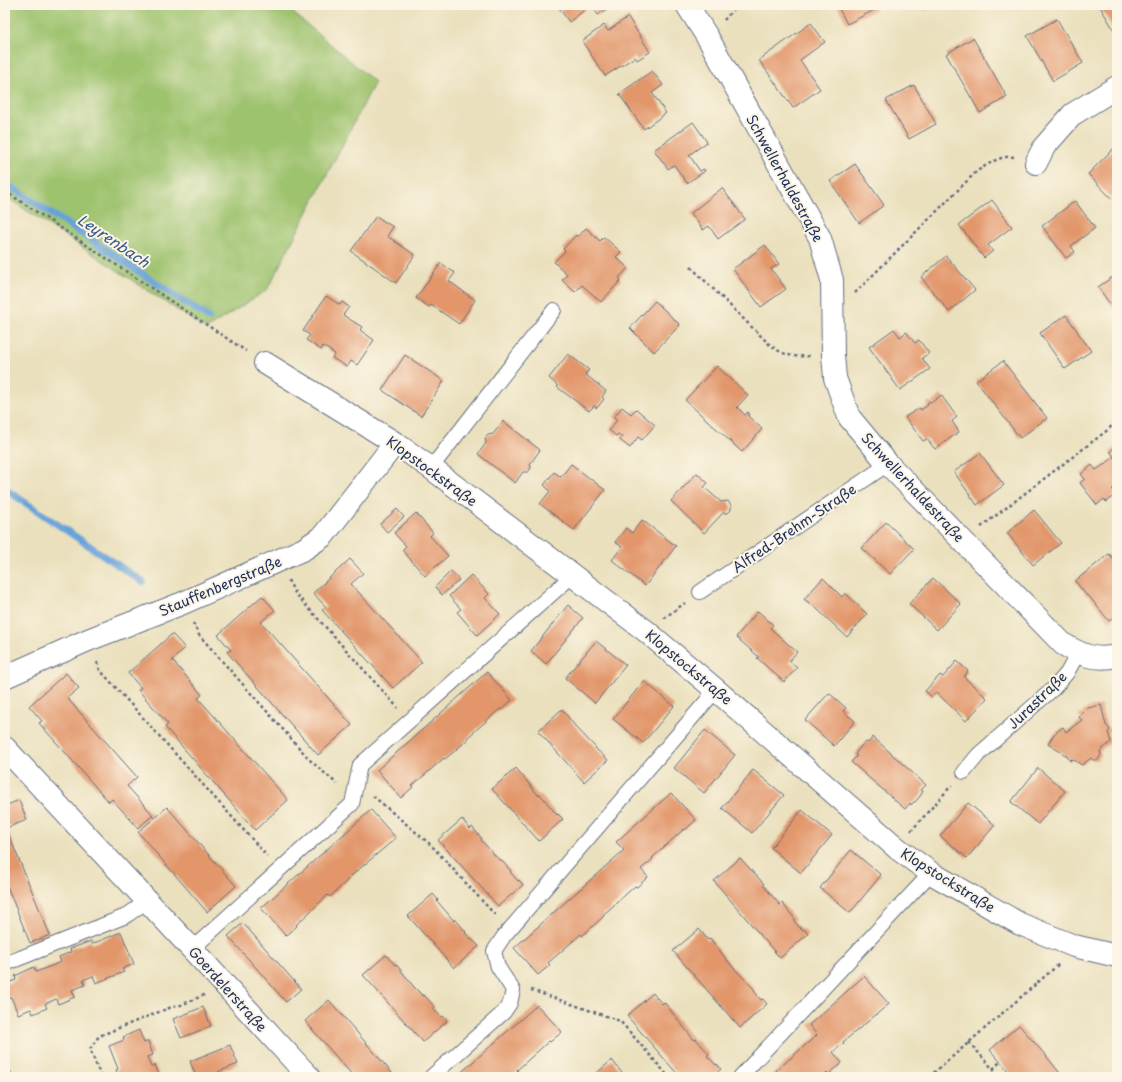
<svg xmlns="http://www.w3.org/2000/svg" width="1122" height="1082" font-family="'Playpen Sans',sans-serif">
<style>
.green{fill:#9ec36e;stroke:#5c7966}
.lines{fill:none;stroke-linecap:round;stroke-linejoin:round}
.stream{stroke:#68a3d8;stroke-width:7}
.building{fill:#e2966a}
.service-casing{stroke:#636d7f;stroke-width:16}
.minor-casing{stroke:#636d7f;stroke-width:24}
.path{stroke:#636d7f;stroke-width:2.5;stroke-dasharray:3 3;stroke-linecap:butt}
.service{stroke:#fff;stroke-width:14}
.minor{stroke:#fff;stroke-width:22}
.labels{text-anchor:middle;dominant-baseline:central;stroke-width:4;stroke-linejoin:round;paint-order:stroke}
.street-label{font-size:14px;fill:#1b2f5e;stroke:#fcf5e5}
.water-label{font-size:15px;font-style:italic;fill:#365889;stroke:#fcf5e5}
</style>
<rect width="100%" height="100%" fill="#fcf5e5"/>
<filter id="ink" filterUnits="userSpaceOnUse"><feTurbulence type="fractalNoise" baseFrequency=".025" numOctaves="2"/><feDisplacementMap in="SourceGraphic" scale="8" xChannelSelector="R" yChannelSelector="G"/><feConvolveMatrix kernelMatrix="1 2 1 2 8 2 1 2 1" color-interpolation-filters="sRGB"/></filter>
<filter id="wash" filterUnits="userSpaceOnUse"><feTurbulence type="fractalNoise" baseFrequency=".012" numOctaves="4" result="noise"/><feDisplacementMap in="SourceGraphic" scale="16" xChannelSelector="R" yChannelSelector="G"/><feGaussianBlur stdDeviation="0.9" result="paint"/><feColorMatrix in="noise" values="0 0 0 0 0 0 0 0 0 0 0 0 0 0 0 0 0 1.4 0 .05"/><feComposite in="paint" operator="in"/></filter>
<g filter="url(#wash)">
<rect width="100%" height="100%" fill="#eae0bd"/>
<!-- green -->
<path class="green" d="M5,5H284L375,82L267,290L206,329L5,196Z"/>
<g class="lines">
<!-- stream -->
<path class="stream" d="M5,183L209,318
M5,489L143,582"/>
</g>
<g id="blocks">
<!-- building -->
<path class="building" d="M557,5H613L598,15L591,5L569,22Z
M837,5H884L847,24Z
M919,5H932L922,10Z
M1099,5H1117V35Z
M628,17L650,52L637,60L635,57L605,76L582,41L604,25L608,31Z
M1057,19L1083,63L1053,81L1027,36Z
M811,23L825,42L800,60L820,89L793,108L759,60Z
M973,38L1007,97L980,113L946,54Z
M652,71L663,85L652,93L666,113L644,129L619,94Z
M914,85L936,124L909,139L886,100Z
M693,122L707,142L689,155L700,171L704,169L705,171L687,183L674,165L668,169L654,150Z
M1117,145V194L1112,199L1088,174Z
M855,164L884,205L859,223L830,181Z
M722,188L745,219L718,239L709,226L703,230L691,213Z
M992,200L1012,227L988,245L993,251L984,258L959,225Z
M1075,201L1095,228L1071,246L1075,252L1066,258L1042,226Z
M376,216L393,227L387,236L415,255L396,283L351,251Z
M586,228L600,241L604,237L621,252L616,257L628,268L619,278L621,280L601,302L582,285L575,292L562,280L567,274L554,262L565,251L563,249L576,235L578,237Z
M765,245L779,264L771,269L786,289L761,307L733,269Z
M946,256L975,290L949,312L921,277Z
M441,263L455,273L449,281L475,300L459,324L431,305L429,307L416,298Z
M1117,274V314L1098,287Z
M326,296L340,305L342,302L349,307L343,315L362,327L360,330L374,340L357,365L351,361L347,367L332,358L335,354L323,346L321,350L306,340L310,335L303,331Z
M655,301L680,325L654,352L630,328Z
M1066,315L1091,351L1065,369L1040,333Z
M894,329L900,337L906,332L915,343L919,340L929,353L922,358L930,369L900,390L869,347Z
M568,354L589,370L585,374L606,391L602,397L604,399L597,408L594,406L589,411L557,387L558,386L549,378Z
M405,355L444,381L421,416L382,390Z
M1003,361L1047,418L1020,438L976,381Z
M717,366L748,395L737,407L745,415L748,412L749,414L748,416L762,429L742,452L685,400Z
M941,395L957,417L952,421L959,432L935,449L927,439L923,441L905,417L920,408L921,410L928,405L927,403L930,401L931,403Z
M622,407L631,414L636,409L655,425L642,440L638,437L630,448L620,440L622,437L618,434L616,436L609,430L617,420L614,417Z
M503,421L540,450L530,464L531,468L528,472H523L515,483L478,454L486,443L485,438L488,435L493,434Z
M1117,445V485L1112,489L1116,494L1106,502L1104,499L1097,505L1080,483L1085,479L1081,474L1092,465L1096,470L1105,464L1114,457L1110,451Z
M980,453L1004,485L977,505L954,472Z
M571,464L605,490L574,530L540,504L550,491L544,485L554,472L561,477Z
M697,473L708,483L704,487L721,502L728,501L731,505V510L728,513H723L704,533L671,501Z
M397,509L404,517L387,532L380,524Z
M1034,510L1061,543L1033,565L1007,533Z
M416,513L433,533L430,536L448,556L425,576L402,550L406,546L394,533Z
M642,520L676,546L645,586L612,560L622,547L615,542L626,528L632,533Z
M886,522L914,549L890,574L862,548Z
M1109,554L1117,563V615L1109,621L1088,595L1087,596L1075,581Z
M350,559L363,573L351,584L422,662L393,688L322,610L326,607L313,593Z
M451,571L459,580L442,595L435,587Z
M471,575L489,594L485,598L500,614L477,635L457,612L461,609L449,596Z
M823,578L842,597L845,593L867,614L847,637L816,608L804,599Z
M933,578L961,604L937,630L909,604Z
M262,596L275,610L261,622L352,725L318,755L227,652L231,650L218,635Z
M568,605L583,618L546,664L531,651Z
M758,611L773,625L770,628L797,652L789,661L797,668L784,682L757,658L759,657L736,637Z
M172,634L185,648L172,660L202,695L198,698L288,800L255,830L165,727L168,724L138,690L141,688L128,673Z
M596,641L626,665L595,703L565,678Z
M957,661L968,671L964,677L987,698L966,721L936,692L932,697L925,691L940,675L943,677Z
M487,672L512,700L501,710L500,709L467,738L468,739L457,749L445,759L444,758L412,786L413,787L401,798L377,770Z
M66,673L79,688L67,698L137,777L127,786L153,815L138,828L112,799L109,802L39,723L42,721L29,706Z
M644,681L674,706L643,743L613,719Z
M829,693L846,708L843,711L855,721L834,746L805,720Z
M1101,705L1106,725L1110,730L1108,732L1111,742L1100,751L1101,755L1098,760H1093L1091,758L1082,765L1072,759L1070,761L1067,756L1048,744L1054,734L1063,727L1066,732L1082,720L1078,716L1088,708Z
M562,709L575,726L596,748H595L608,760L584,782L538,731Z
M705,730L735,755L704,793L674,768Z
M873,737L926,785L921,790L923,791L921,795L915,802H914L911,805L910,803L905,809L851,762L857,756L855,755L857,751L863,744L867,742L868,743Z
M516,768L538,795L540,794L557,815L558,814L563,819L539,841L492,789Z
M1038,768L1065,791L1038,824L1011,802Z
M753,770L784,795L752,833L722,808Z
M671,793L696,820L685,830L684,829L652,858L653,859L641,869L648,877L637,887L635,886L603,915L604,916L582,936L581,934L548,963L550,965L538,975L514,948L624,850L616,842Z
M19,800L27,820L6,828L50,935L30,943L5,881V806Z
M968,803L995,825L967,858L940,836Z
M167,807L236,886L207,912L138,832Z
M371,810L396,838L351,876V877L330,897L328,895L296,925L297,926L286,936L261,908Z
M802,810L832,835L801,873L771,848Z
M462,819L470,829L472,827L482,839L481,840L499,860L500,859L511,871L510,872L518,881L519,880L523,885L498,906L438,840Z
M851,850L881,875L850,913L820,888Z
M740,858L764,884L763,885L780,905L782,903L795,919L794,921L802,930L804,929L808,934L780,958L714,881Z
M433,894L438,900L437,901L454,921L455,919L466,932L465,933L479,946L454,968L408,916Z
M243,923L301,989L286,1002L228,936Z
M699,929L708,940L710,938L716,946L731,965L755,990L754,991L761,1000L763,999L767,1004L740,1028L673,951Z
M121,932L134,964L122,969L124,972L96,983L93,976L83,980L85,985L72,990L75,997L58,1004L56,999L45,1004L47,1008L33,1014L31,1009L18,1014L11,997L8,998L5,991V984L16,980L15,976L34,967L36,972L61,962L59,957L71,952L70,949L91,941L92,944Z
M386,955L395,965L396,964L414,987L423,996L424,995L435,1007L433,1008L441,1017L443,1016L447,1021L423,1042L363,975Z
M864,976L889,1004L843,1042L844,1043L833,1052L842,1063L828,1075L827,1073L823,1077H769L817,1035L809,1025Z
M653,993L662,1004L664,1002L694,1040L696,1039L702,1046L709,1054L707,1056L716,1065L717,1064L721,1069L712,1077H680L627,1016Z
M329,1000L392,1073L388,1077H354L305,1021Z
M537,1005L562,1032L550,1042L549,1041L517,1070L518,1071L511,1077H456Z
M203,1007L211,1026L181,1038L173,1019Z
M1019,1025L1047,1057L1063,1077H1013L1004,1066L990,1050Z
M139,1030L144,1043L148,1041L153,1055L147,1057L151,1067L155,1065L160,1077H119L116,1070L118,1069L109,1046L124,1040L123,1037Z
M230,1045L238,1064L218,1072L219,1077H196L190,1061Z
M612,1060L625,1077H592Z
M5,1062H6L13,1077H5Z"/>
</g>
</g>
<g filter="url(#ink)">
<use href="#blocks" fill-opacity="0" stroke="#636d7f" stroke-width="1"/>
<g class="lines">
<defs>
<path id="service" d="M431,468L554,310
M700,592L888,464
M964,772L978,755L1054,688L1067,673L1078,653
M192,949L352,804L360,765L573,575
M5,964L126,916L147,901
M431,1077L504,1012L510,1003L513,990L498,967L494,951L504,936L716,690
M740,1077L931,873"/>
<path id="minor" d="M687,5L708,38L820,238L832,280L833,355L835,378L849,417L888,464L1063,644C1081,655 1095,661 1117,656
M1036,163L1044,147L1073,114L1117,87
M265,363L395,443L431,468L646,631L716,690L898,849L931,873L1020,924L1074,946L1117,956
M5,677L88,640L183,603L304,549L323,536L395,443
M5,748L192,949L309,1077"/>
</defs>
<!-- service casing -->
<use href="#service" class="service-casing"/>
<!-- minor casing -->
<use href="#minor" class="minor-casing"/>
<!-- path -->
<path class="path" d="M724,20L737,5
M5,191L246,351
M691,267L770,345C785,356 792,357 810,356
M855,293L977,171C989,164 1000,155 1014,157
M981,527L1109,429L1117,419
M288,580L295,593L398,708
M664,618L685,603
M193,623L199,635L311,761L337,784
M97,662L100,670L267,856
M373,796L431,845L497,917
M911,831L952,785
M531,990L620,1021L669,1077
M969,1042L1000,1077
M993,1069L1000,1062
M101,1077L90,1049L99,1036L169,1008L181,1005L204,995
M929,1077L1059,964"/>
<!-- service -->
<use href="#service" class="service"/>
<!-- minor -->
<use href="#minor" class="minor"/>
</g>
</g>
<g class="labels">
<!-- street labels -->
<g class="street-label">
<text transform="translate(785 178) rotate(61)">Schwellerhaldestraße</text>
<text transform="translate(432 471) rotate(36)">Klopstockstraße</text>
<text transform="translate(913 487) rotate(47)">Schwellerhaldestraße</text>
<text transform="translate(794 528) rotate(-34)">Alfred-Brehm-Straße</text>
<text transform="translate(220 586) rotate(-23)">Stauffenbergstraße</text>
<text transform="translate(689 667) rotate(40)">Klopstockstraße</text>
<text transform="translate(1037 700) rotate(-44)">Jurastraße</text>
<text transform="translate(948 880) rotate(32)">Klopstockstraße</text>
<text transform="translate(228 989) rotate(48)">Goerdelerstraße</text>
</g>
<!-- water labels -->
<g class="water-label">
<text transform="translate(114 240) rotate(34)">Leyrenbach</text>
</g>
</g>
<!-- margin -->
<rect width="1122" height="1082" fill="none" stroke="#fcf5e5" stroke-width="20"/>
</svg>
